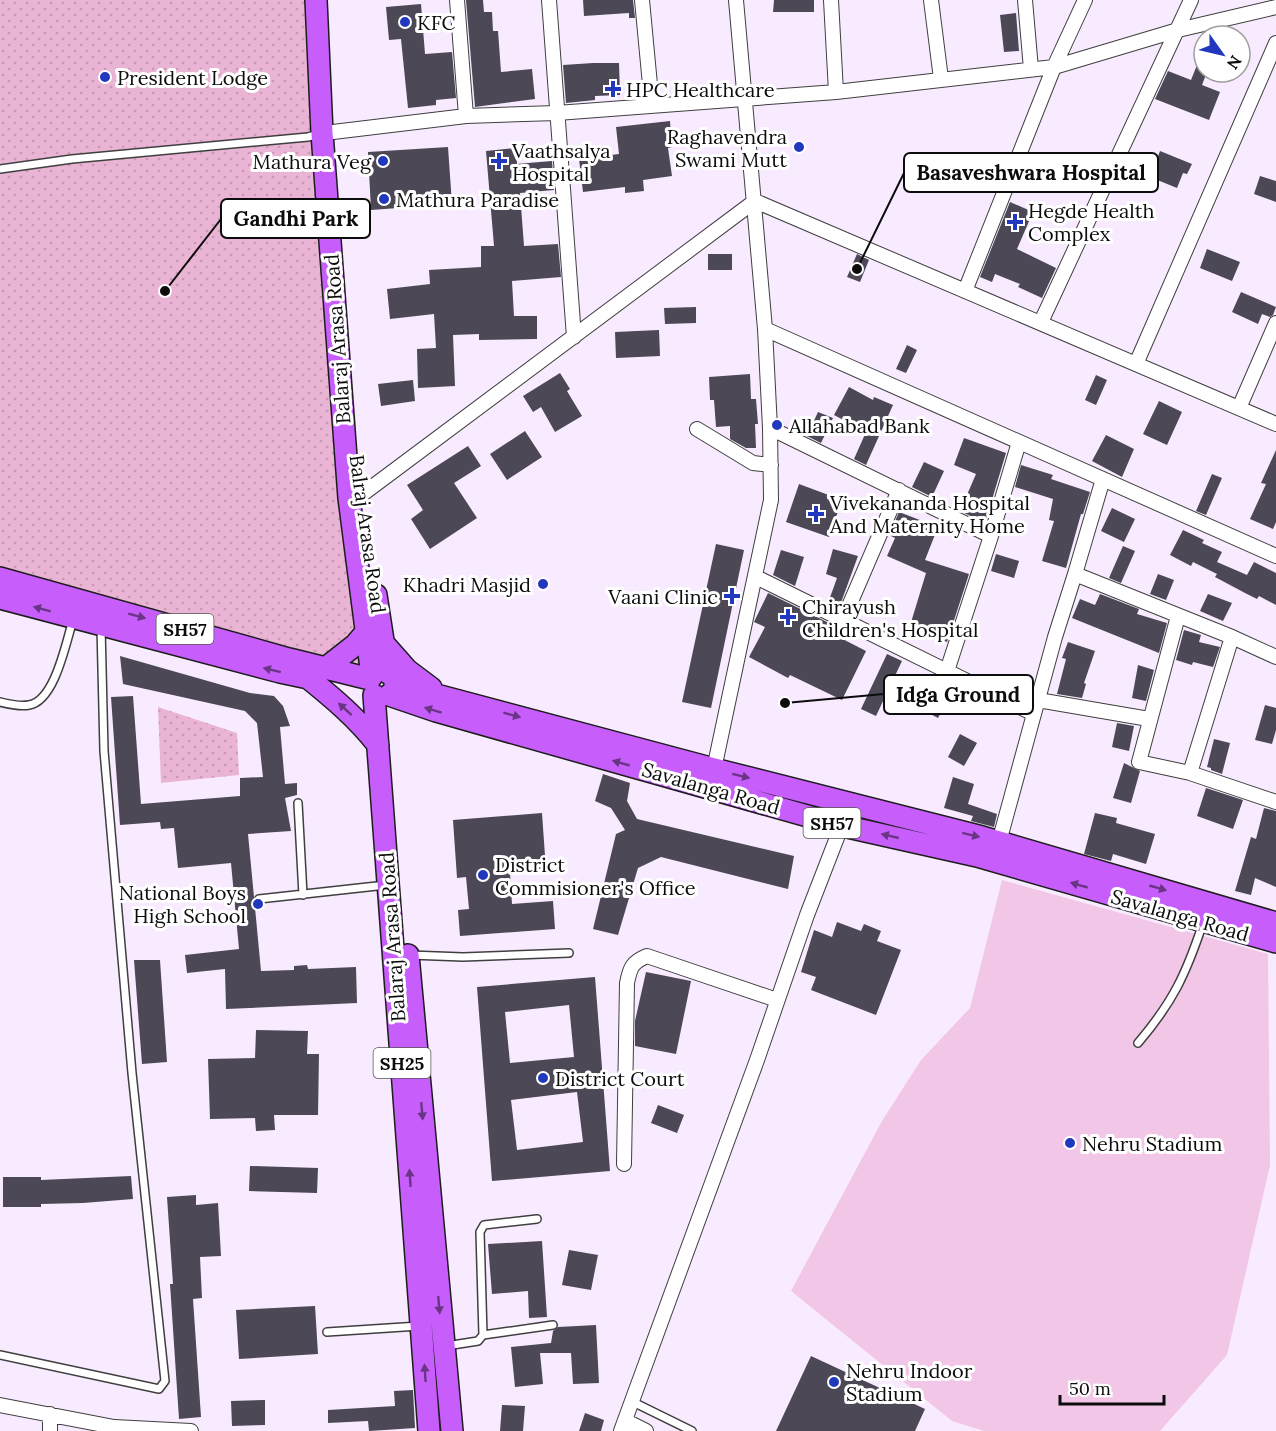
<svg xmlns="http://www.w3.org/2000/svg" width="1276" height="1431" font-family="Lora,serif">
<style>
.grass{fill:url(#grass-dots)}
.pitch{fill:#f1c6e6}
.building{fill:#4c4855;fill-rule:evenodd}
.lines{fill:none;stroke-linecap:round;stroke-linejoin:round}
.service-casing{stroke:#3f3f3f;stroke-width:10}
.minor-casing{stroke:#3f3f3f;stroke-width:16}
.primary-casing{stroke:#1d1d1d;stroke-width:24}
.service{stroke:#fff;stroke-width:7}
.minor{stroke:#fff;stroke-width:14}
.primary{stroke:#c75efc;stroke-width:21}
.oneway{fill:#6a3584}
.poi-dot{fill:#2137be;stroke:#fff;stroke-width:2}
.labels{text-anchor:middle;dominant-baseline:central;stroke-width:6;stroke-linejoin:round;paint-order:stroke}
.shield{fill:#fff;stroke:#555;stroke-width:1.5}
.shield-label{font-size:18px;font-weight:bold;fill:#0c0c0c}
.poi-label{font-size:20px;fill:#0c0c0c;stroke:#fff;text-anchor:start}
.street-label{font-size:20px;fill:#0c0c0c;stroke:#fff}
.leader{fill:none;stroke:#0c0c0c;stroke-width:2}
.callout-dot{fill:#0c0c0c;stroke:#fff;stroke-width:2}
.callout{fill:#fff;stroke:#0c0c0c;stroke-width:2}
.callout-label{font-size:21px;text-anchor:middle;font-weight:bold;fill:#0c0c0c}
</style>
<defs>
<pattern id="grass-dots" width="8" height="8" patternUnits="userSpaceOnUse" patternTransform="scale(1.5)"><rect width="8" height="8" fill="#eab4d5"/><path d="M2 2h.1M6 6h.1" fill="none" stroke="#c89ab6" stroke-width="1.8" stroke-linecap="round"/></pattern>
</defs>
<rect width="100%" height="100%" fill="#f9ebff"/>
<!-- grass -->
<path class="grass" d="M0,0H306L364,679L0,581Z
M158,707L237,733L239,775L161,783Z"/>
<!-- pitch -->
<path class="pitch" d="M1002,880L1268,954L1270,1165L1227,1355L1160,1431H984L952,1421L791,1291L882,1121L921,1060L970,1008Z"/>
<!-- building -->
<path class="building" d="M466,0H483L484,12H492L493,31H498L501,72L532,69L535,99L475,107Z
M583,0H633L635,18H629V13L584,16Z
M774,0H814V12H773Z
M421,4L425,54L452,52L456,98L436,100V105L408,108L401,39L389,40L386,7Z
M1016,13L1019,51L1004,52L1000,15Z
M1203,50L1204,72H1207L1202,85L1220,92L1209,120L1155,99L1168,71L1191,80Z
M593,63H619L620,95L595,96V100L566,103L563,65Z
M670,121L672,147L668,148L672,176L643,180L644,191L625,193V187L583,192L579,159L619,154L616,127Z
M448,147L452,204L371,210L368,152Z
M516,148L517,164L552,161L554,190L520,193L524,246L558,244L561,277L512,281L514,316H537V339L479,340V334L453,335L455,386L418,388L417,349L436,348L434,314L390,319L387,289L430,284L429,270L481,267V246H494L486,151Z
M1160,151L1192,164L1187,174L1183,173L1177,188L1150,177Z
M1260,176L1276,181V202L1254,194Z
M1010,202L1033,212L1017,249L1056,268L1042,298L1018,287L1020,284L995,274L992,282L980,277Z
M1207,249L1240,262L1232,281L1200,268Z
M708,254H732V270H708Z
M857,254L869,260L860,282L847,277Z
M1241,292L1276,307L1273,315L1270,317L1262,314L1258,324L1232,312Z
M696,307V323L665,324L664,308Z
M659,330L660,356L616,358L615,332Z
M907,345L917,350L906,373L896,369Z
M560,373L570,389L567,391L582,416L555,432L541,407L533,412L523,396Z
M750,374L751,399H756L758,424H755L756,448H746L730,439V426L716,427L714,400H710L709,377Z
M1096,375L1107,380L1096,405L1085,400Z
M413,380L415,401L381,406L378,384Z
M849,387L873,400L874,397L893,405L866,465L854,459L866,432L834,415Z
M1159,401L1182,412L1167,445L1143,434Z
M818,412L833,418L821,443L807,436Z
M525,431L542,457L507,480L490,454Z
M1106,435L1134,449L1122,477L1092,461Z
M964,438L1006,453L985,523L960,511L976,474L954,465Z
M468,446L481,466L454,483L477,518L430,549L411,519L423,510L407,485Z
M1276,450V522L1273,529L1250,519L1266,484L1261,483Z
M924,462L944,471L932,497L912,487Z
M1021,465L1053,475L1051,479L1090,492L1083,514H1081L1066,568L1042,561L1054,521L1049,520L1053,499L1015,487Z
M1212,474L1222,478L1206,515L1196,511Z
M799,484L842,500L829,537L786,522Z
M1112,508L1135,519L1124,542L1101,531Z
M899,512L938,527L925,560L969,574L947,642L909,629L926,573L887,556L895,538L889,535Z
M1183,530L1204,540L1202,543L1222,552L1217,562L1247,575L1254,562L1276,573V605L1259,596L1257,599L1245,593L1215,577L1217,574L1193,562L1191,566L1170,555Z
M716,544L744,550L711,708L682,702Z
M1123,546L1135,551L1121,583L1109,578Z
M833,549L858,556L839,608L828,603L837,578L826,574Z
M781,550L804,557L795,586L773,575Z
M996,554L1019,561L1014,578L991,571Z
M1158,574L1174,580L1166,600L1150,594Z
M768,593L831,624L827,631L866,651L842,700L790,675L788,678L749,657L765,627L754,622Z
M1100,594L1139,609L1137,614L1167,623L1159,653L1072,618L1080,599L1095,605Z
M1208,594L1232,603L1223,621L1200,611Z
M1184,630L1201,635L1199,642L1220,647L1213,667L1193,662L1192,665L1176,660Z
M1068,642L1095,651L1084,683L1086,684L1082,698L1057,694L1066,659L1062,658Z
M887,654L902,661L876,716L861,709Z
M120,656L250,693L274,696L283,706L290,726L280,727L285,784L297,783V795L285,798L291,831L248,834L261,971L294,970V966L307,965L308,969L356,967L357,1003L226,1009L225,969L187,973L185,955L239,949L231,863L178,868L174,828L161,829L160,822L120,825L111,697L133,696L141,804L240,796V778L263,777L257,723L245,711L123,684Z
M1138,665L1154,670L1146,701L1132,698Z
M936,676L955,685L938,718L919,708Z
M1265,705L1276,708V730L1272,744L1255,740Z
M1117,723L1134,726L1129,751L1112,747Z
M960,734L977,743L964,766L948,757Z
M1214,739L1230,743L1222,774L1211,770V768L1207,767Z
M1124,763L1140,771L1131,803L1113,798Z
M603,774L630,783L627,801L637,819L794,856L788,889L661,857L638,868L618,935L593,929L616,834L625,830L611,808L595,801Z
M953,777L974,784L968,804L997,814L994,827L971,821L973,816L944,808Z
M1206,788L1243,800L1233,829L1197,816Z
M1264,808L1276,811V887L1255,878L1251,895L1235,891L1251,837L1256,839Z
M542,813L546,870L510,873L512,904L553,901L555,929L460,936L458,910L469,909L466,877L457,878L453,820Z
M1095,813L1117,818L1116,823L1155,834L1146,864L1113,854L1111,861L1084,854Z
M837,922L861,931L864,924L881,931L877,941L901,950L876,1015L811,990L816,977L801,972L814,930L832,937Z
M134,960H160L167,1062L142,1064Z
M646,972L691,981L676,1054L635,1046V1021Z
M595,977L610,1171L492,1181L477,987ZM569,1005L574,1057L510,1063L505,1012ZM577,1092L583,1142L517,1150L511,1100Z
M256,1030L308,1031L307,1054H319L318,1115H274L275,1130L256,1131L255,1118L210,1119L208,1059L255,1058Z
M658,1105L684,1115L677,1133L651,1123Z
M250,1166L318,1168L317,1193L249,1191Z
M131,1176L133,1199L83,1203L41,1204V1207H3V1177H41V1180Z
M196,1195V1205L218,1203L221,1256L200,1257L202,1298L193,1299L201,1417L179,1419L170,1284H173L167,1197Z
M542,1241L547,1317L529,1318L528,1291L492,1294L488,1244Z
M569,1250L598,1255L591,1290L562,1285Z
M315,1306L318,1354L239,1359L236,1310Z
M596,1325L599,1383L573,1384L571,1353H540L543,1384L515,1387L511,1347L551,1343L553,1331L558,1327Z
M811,1356L925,1409L915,1431H776Z
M413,1390L415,1428L369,1431L368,1421L328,1423V1410L395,1406L394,1391Z
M265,1400V1425L232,1426L231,1401Z
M502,1405L525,1406L523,1431H500Z
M585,1413L604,1420L601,1431H579Z"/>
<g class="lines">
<defs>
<path id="service" d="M0,169L72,159L308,137L319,134
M0,702C8,704 20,707 29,705C55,701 66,642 73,620
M298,803L303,895
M259,899L386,885
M410,955L463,957L569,953
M1138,1043C1173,1002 1186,974 1203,923
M327,1332L419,1326
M483,1335L553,1325
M446,1346L478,1341L483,1335L480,1232L484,1225L537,1219
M0,1355L159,1389L165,1381L132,1073L104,751L101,627
M633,1402L692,1431"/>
<path id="minor" d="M457,0L466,116
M549,0L574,337
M642,0L652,106
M831,0L836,92
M931,0L941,79
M1025,0L1031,69
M333,132L466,116L557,113L836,92L1054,67L1178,30L1276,7
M965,291L1054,67L1085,0
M1041,322L1191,0
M765,329L1276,556
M1136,364L1276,43
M1239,408L1276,323
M770,428L991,536L947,671
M697,429L753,463L771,465
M349,498L360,496L755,201L1276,424
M991,536L1019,442
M1075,574L1103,479
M756,577L1034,714
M1178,616L1139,762L1190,773
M843,620L899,490
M1232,637L1190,773L1276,802
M1038,700L1149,719
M714,769L771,500L770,428L765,329L736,0
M999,842L1055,637L1075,574L1232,637L1276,657
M624,1164L627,983C630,968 632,962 647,956L777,1000
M0,1405L114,1427L191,1431
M50,1414V1431
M626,1421L646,1431
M621,1431L757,1060L807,915L850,804"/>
<path id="primary" d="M316,0L322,133L349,498L372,676
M0,578L289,659L370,679
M376,595L388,673
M0,598L280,672L313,679
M384,644L407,670L431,688
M327,667L355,645L367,631
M307,677C333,698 357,718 378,745
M395,684L714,769L982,837L1276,923
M374,695L429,1431
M389,695L436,711L843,826L977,856L1276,942
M408,955L452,1431"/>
</defs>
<!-- service casing -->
<use href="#service" class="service-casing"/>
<!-- minor casing -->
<use href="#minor" class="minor-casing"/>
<!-- primary casing -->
<use href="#primary" class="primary-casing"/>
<!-- service -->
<use href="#service" class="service"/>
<!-- minor -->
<use href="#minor" class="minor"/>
<!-- primary -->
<use href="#primary" class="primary"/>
</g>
<!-- one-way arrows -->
<defs><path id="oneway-solid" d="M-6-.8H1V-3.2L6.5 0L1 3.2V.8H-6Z" transform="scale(1.5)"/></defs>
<g class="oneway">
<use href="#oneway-solid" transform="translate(42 609) rotate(-165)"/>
<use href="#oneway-solid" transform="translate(137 616) rotate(15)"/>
<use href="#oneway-solid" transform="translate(272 670) rotate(-166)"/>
<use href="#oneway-solid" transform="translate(345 709) rotate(-138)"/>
<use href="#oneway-solid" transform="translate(433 710) rotate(-163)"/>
<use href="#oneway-solid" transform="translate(512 715) rotate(15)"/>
<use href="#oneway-solid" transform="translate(621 763) rotate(-164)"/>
<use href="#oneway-solid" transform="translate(741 776) rotate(14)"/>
<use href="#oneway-solid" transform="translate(971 835) rotate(14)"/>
<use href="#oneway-solid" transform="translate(890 836) rotate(-167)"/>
<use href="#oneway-solid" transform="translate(1079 885) rotate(-164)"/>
<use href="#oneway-solid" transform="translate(1158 888) rotate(16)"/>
<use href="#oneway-solid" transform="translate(422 1111) rotate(85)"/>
<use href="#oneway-solid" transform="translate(410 1178) rotate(-94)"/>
<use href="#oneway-solid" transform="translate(439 1305) rotate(85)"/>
<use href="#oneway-solid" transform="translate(425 1373) rotate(-94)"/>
</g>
<!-- markers -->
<g class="poi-dot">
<circle cx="405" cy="22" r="6"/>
<circle cx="105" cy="77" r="6"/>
<path d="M610 80h6v6h6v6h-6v6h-6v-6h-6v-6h6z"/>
<circle cx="799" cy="147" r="6"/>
<circle cx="383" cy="161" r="6"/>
<path d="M496 152h6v6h6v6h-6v6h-6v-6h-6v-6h6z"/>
<circle cx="384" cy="199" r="6"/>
<path d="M1012 213h6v6h6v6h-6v6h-6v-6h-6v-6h6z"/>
<circle cx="777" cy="425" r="6"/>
<path d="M813 505h6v6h6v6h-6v6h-6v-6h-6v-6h6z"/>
<circle cx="543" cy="584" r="6"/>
<path d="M729 587h6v6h6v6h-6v6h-6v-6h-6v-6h6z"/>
<path d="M785 608h6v6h6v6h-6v6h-6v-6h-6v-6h6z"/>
<circle cx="483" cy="875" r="6"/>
<circle cx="258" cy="904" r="6"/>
<circle cx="543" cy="1078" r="6"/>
<circle cx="1070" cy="1143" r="6"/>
<circle cx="834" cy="1382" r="6"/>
</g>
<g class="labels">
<!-- shield labels -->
<g class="shield">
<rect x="156.5" y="614" width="57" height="30" rx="4.5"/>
<rect x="803.5" y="808" width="57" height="30" rx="4.5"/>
<rect x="373.5" y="1048" width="57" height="30" rx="4.5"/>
</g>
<g class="shield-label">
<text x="185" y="629">SH57</text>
<text x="832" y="823">SH57</text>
<text x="402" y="1063">SH25</text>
</g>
<!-- poi labels -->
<g class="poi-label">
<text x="417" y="22">KFC</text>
<text x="117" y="77">President Lodge</text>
<text x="626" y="89">HPC Healthcare</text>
<text x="787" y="136" text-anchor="end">Raghavendra<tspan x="787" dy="23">Swami Mutt</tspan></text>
<text x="512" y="150">Vaathsalya<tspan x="512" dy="23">Hospital</tspan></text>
<text x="371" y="161" text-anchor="end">Mathura Veg</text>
<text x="396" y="199">Mathura Paradise</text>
<text x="1028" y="210">Hegde Health<tspan x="1028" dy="23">Complex</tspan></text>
<text x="789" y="425">Allahabad Bank</text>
<text x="830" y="502">Vivekananda Hospital<tspan x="830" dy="23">And Maternity Home</tspan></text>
<text x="531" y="584" text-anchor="end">Khadri Masjid</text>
<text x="718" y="596" text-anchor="end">Vaani Clinic</text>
<text x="802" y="606">Chirayush<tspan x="802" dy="23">Children's Hospital</tspan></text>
<text x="495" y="864">District<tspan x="495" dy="23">Commisioner's Office</tspan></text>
<text x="246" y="892" text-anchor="end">National Boys<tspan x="246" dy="23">High School</tspan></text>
<text x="555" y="1078">District Court</text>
<text x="1082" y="1143">Nehru Stadium</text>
<text x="846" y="1370">Nehru Indoor<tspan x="846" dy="23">Stadium</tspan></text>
</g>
<!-- street labels -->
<g class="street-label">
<text transform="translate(337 339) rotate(-94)">Balaraj Arasa Road</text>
<text transform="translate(368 534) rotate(82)">Balraj Arasa Road</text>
<text transform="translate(711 788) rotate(16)">Savalanga Road</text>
<text transform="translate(1180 915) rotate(16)">Savalanga Road</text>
<text transform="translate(392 937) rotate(-94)">Balaraj Arasa Road</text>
</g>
</g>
<!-- callouts -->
<path class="leader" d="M857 269L904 173M165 291L221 219M785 703L884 694"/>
<g class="callout-dot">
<circle cx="857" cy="269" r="6"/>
<circle cx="165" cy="291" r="6"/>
<circle cx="785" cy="703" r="6"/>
</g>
<g class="callout">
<rect x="904" y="153" width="254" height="39" rx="6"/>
<rect x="221" y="199" width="149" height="39" rx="6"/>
<rect x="884" y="675" width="149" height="39" rx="6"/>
</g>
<g class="callout-label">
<text x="1031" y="180">Basaveshwara Hospital</text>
<text x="296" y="226">Gandhi Park</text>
<text x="958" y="702">Idga Ground</text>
</g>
<!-- north arrow -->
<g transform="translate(1222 54) rotate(124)"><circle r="28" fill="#ffffff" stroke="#9e9e9e" stroke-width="1.5"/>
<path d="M0-4.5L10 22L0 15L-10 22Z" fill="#2137be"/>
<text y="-9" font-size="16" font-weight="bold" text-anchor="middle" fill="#0c0c0c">N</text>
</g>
<!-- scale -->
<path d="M1060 1395v9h104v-9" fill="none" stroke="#0c0c0c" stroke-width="3"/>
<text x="1069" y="1395" font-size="18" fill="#0c0c0c" stroke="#ffffff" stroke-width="4.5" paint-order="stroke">50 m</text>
</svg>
